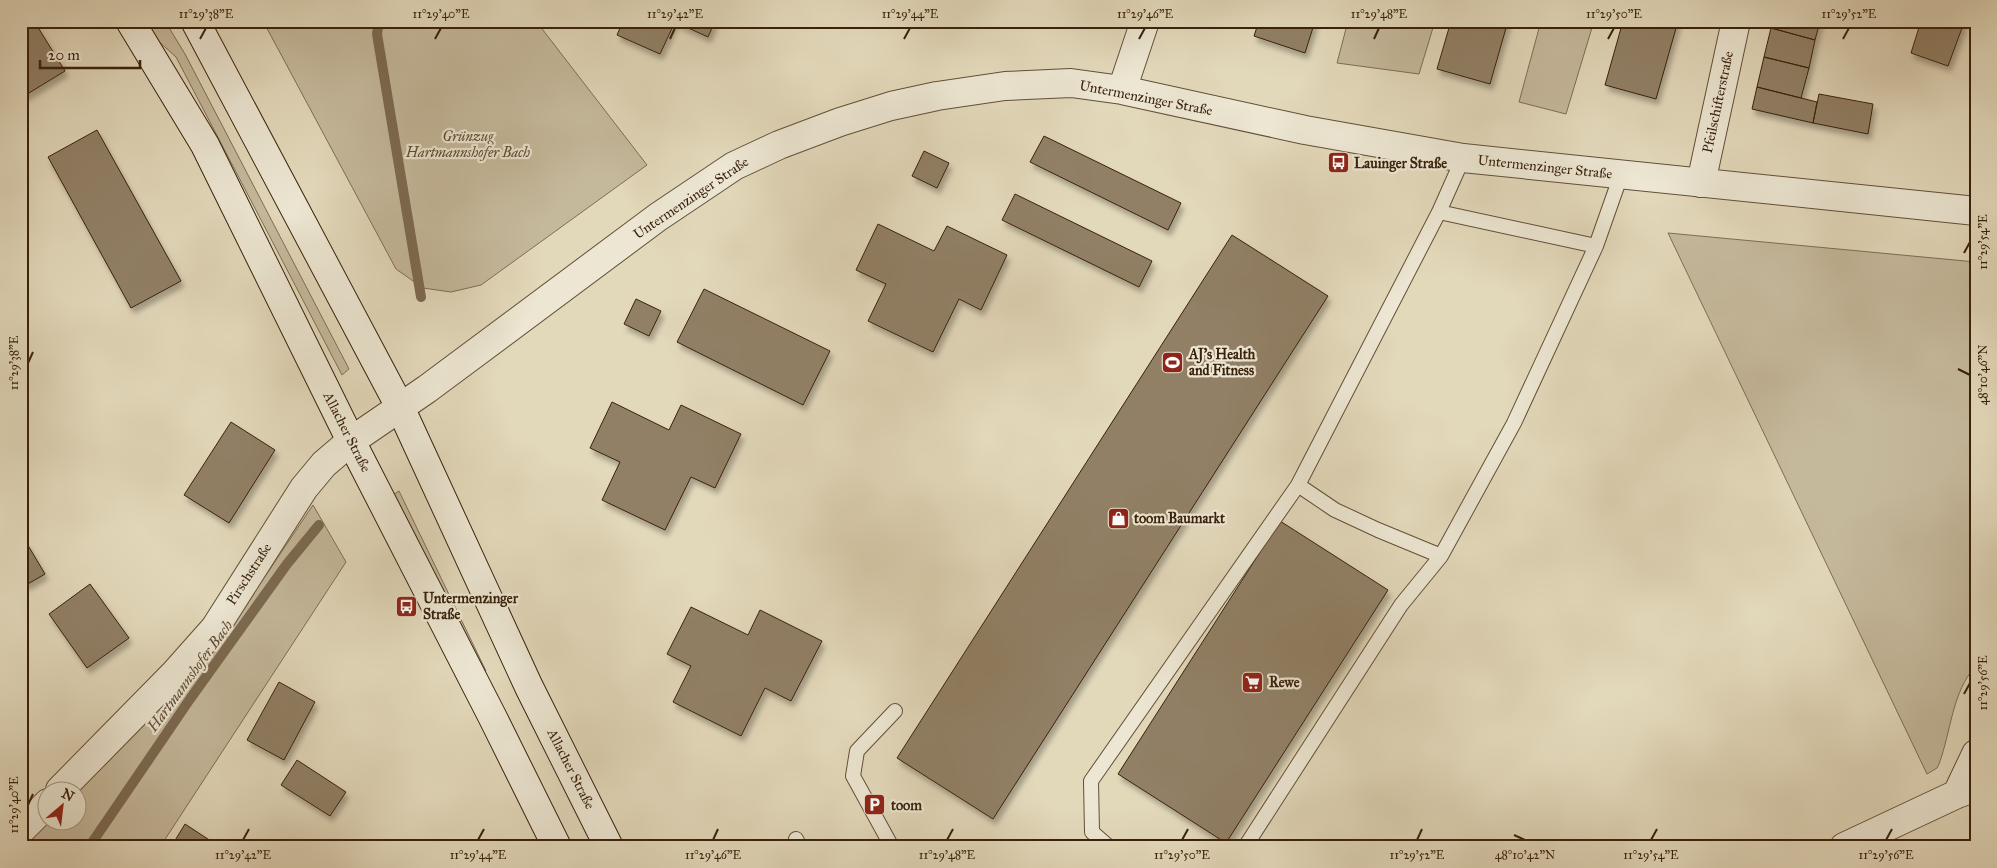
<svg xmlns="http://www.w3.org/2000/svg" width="1997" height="868" font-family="'IM FELL Great Primer',serif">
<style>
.green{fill:#c5b99c;stroke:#7f6d54}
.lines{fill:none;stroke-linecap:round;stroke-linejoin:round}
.stream{stroke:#7c6a51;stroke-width:10}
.building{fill:#918066;stroke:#39210c;filter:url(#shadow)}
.service-casing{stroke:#634f38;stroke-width:16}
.minor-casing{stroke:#634f38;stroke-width:30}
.tertiary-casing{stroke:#634f38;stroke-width:30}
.secondary-casing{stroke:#39210c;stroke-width:30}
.service{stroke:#ece6d2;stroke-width:14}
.minor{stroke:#ece6d2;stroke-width:28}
.tertiary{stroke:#ece6d2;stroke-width:28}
.secondary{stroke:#ece6d2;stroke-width:28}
.ticks{fill:none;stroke:#39210c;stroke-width:2}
.labels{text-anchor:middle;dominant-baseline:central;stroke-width:4.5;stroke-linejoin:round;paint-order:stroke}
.street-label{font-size:14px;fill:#39210c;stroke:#ece6d2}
.park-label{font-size:14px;font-style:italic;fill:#5c4730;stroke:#ece6d2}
.poi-label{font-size:14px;font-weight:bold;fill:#39210c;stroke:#ece6d2;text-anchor:start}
.water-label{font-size:15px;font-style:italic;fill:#604b34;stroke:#ece6d2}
.neatline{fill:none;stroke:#39210c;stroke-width:2}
.ticks-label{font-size:12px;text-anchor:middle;fill:#39210c}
</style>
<defs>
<filter id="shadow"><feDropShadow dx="3" dy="5.5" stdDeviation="2.5" flood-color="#0004"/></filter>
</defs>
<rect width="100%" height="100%" fill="#e2d8ba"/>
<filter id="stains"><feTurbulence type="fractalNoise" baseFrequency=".004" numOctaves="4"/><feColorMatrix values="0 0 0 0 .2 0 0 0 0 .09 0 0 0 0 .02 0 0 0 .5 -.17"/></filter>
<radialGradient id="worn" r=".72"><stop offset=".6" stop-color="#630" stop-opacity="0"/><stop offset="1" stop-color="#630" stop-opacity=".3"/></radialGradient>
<!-- green -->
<path class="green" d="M140,21H165L185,54L349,369L342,375L176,57L146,30Z
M263,21H536L647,165L481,285L451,292L423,288L396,269Z
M1348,21H1435L1419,74L1337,63Z
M1541,21H1594L1566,114L1519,102Z
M1668,233L1976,262V666C1952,691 1951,732 1939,764L1937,768L1927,774Z
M399,491L486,671L483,674L390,497Z
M313,505L346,562L160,847H22L28,837L48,820H78V790L229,630Z"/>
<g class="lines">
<!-- stream -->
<path class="stream" d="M379,21L377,34L421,297
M89,847L190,699L287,564L319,525"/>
</g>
<!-- building -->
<path class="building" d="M21,21H34L65,71L24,96L21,92Z
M623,21H715L708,37L675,22L660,54L617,35Z
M1259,21H1315L1305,53L1254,36Z
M1451,21H1508L1490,84L1437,69Z
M1623,21H1678L1656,99L1605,85Z
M1773,21H1820L1815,40L1771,28Z
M1921,21H1943L1962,28L1948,66L1911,53Z
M1943,21H1964L1962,28Z
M1771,28L1815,40L1809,68L1764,57Z
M1764,57L1809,68L1801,98L1757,87Z
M1757,87L1817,102L1813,123L1752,109Z
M1819,94L1873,104L1868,134L1813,123Z
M97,130L181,281L131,308L48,157Z
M1044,136L1181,203L1168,230L1030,162Z
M924,151L949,163L937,188L912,176Z
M1015,194L1152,261L1139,287L1002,220Z
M878,224L934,251L947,226L1007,255L981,310L959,299L933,352L868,321L886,284L856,270Z
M1232,235L1328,296L993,819L897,758Z
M704,289L830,351L803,405L677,342Z
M636,299L661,311L649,336L624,324Z
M612,402L669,430L681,405L741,434L715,488L691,477L665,530L602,500L620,462L590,448Z
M231,422L275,450L229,523L184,495Z
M1280,521L1388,590L1226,843L1118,774Z
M26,542L45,574L26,585L21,577V544Z
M90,584L129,638L87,668L49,614Z
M691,607L748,635L760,610L822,641L791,701L765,688L741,736L673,702L691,666L667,654Z
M279,682L315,702L284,760L247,740Z
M297,760L346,792L330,816L281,785Z
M185,824L220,847H171Z"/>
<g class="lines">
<defs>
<path id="service" d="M1439,212L1596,246
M1298,485L1335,510L1378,530L1441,556
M796,839L800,847
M892,847L853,776L857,751L895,711
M1109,847L1092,832L1091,781L1298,485L1439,212L1463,158
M1245,847L1401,605L1441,556L1514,423L1596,246L1621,175"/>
<path id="minor" d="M1701,183L1736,21
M60,790L175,673L215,628L304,488L324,464L351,441
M1957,794L1976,754
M21,830L48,803
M1844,847L1957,794L1976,787"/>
<path id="tertiary" d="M1122,90L1145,21
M351,441L427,389L658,217L734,166L779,145L840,122L891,106L937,96L1005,86L1071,83L1122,90L1305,130L1463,158L1976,211"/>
<path id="secondary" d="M130,21L205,145L351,441L493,718L557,847
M195,21L400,407L529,687L609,847"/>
</defs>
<!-- service casing -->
<use href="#service" class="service-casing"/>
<!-- minor casing -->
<use href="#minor" class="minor-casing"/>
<!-- tertiary casing -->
<use href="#tertiary" class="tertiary-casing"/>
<!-- secondary casing -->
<use href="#secondary" class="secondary-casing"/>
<!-- service -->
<use href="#service" class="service"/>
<!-- minor -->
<use href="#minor" class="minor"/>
<!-- tertiary -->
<use href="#tertiary" class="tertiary"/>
<!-- secondary -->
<use href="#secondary" class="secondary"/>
</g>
<!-- ticks -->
<path class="ticks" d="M200,39L206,28M435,39L441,28M670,39L675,28M904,39L910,28M1139,39L1145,28M1374,39L1379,28M1608,39L1614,28M1843,39L1849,28M1964,253L1970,242M28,363L33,352M1958,369L1970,375M1964,694L1970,683M28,805L33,794M1514,835L1525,840M243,840L249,829M478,840L484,829M713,840L718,829M947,840L953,829M1182,840L1188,829M1417,840L1422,829M1651,840L1657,829M1886,840L1892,829"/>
<!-- icons -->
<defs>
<symbol id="bus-square" viewBox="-11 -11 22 22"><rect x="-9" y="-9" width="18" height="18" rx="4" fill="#8f2418" stroke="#ece6d2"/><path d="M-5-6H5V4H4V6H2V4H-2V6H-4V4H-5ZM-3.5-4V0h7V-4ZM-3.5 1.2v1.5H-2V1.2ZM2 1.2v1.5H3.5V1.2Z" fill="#fff"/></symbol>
<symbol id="stadium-square" viewBox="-11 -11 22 22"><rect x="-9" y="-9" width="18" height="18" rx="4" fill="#8f2418" stroke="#ece6d2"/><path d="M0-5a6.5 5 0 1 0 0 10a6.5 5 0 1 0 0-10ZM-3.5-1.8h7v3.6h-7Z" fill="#fff"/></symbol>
<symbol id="shop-square" viewBox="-11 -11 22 22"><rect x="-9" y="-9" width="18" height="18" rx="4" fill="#8f2418" stroke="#ece6d2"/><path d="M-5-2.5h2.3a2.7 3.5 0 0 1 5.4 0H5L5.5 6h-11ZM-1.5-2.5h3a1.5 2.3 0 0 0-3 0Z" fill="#fff"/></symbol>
<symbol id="supermarket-square" viewBox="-11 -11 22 22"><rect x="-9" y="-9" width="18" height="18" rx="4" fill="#8f2418" stroke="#ece6d2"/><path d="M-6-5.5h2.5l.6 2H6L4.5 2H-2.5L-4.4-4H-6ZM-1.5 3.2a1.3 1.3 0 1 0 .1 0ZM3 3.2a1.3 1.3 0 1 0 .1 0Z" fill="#fff"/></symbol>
<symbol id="parking-square" viewBox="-11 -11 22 22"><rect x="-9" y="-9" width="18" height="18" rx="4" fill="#8f2418" stroke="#ece6d2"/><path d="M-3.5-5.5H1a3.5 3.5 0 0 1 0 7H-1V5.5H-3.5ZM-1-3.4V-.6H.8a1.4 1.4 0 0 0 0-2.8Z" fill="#fff"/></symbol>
</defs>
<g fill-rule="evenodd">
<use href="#bus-square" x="1326" y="150" width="25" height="25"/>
<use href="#stadium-square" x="1160" y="350" width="25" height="25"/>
<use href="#shop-square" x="1106" y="506" width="25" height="25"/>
<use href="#bus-square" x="394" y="594" width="25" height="25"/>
<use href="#supermarket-square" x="1240" y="670" width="25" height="25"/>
<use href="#parking-square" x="862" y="792" width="25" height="25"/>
</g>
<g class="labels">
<!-- street labels -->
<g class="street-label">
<text transform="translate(1146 98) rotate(11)">Untermenzinger Straße</text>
<text transform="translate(1718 102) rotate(-78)">Pfeilschifterstraße</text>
<text transform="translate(1545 167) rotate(6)">Untermenzinger Straße</text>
<text transform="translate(691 198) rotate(-34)">Untermenzinger Straße</text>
<text transform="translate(347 432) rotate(63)">Allacher Straße</text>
<text transform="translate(249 574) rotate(-57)">Pirschstraße</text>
<text transform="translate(571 769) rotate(63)">Allacher Straße</text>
</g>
<!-- park labels -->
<g class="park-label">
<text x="468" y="136">Grünzug<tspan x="468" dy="16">Hartmannshofer Bach</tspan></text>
</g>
<!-- poi labels -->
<g class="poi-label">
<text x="1354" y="163">Lauinger Straße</text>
<text x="1189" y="354">AJ's Health<tspan x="1189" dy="16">and Fitness</tspan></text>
<text x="1134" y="518">toom Baumarkt</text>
<text x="423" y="598">Untermenzinger<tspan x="423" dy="16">Straße</tspan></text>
<text x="1269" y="682">Rewe</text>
<text x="891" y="805">toom</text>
</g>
<!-- water labels -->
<g class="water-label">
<text transform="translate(190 676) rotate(-54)">Hartmannshofer Bach</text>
</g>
</g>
<!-- margin -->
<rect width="1997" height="868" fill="none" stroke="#e2d8ba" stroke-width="55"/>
<!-- north arrow -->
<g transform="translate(62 806) rotate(28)"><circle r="24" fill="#ece6d2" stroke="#a49783"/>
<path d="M0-4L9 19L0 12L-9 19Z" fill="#8f2418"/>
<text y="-8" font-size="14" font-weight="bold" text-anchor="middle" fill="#39210c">N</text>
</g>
<!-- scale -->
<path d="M40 60v8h100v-8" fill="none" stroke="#39210c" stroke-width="2.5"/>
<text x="48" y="60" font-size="15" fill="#39210c" stroke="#ece6d2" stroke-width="4" paint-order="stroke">20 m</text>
<rect x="28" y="28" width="1942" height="812" class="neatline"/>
<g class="ticks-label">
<text x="206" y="18">11°29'38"E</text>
<text x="441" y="18">11°29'40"E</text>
<text x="675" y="18">11°29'42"E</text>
<text x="910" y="18">11°29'44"E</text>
<text x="1145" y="18">11°29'46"E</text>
<text x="1379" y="18">11°29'48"E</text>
<text x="1614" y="18">11°29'50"E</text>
<text x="1849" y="18">11°29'52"E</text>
<text transform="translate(1983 242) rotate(-90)" y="4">11°29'54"E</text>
<text transform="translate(14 363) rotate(-90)" y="4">11°29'38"E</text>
<text transform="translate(1983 375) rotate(-90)" y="4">48°10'46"N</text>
<text transform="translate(1983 683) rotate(-90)" y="4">11°29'56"E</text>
<text transform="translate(14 805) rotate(-90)" y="4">11°29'40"E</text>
<text x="243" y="859">11°29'42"E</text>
<text x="478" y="859">11°29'44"E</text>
<text x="713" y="859">11°29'46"E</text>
<text x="947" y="859">11°29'48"E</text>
<text x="1182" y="859">11°29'50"E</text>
<text x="1417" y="859">11°29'52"E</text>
<text x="1525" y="859">48°10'42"N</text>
<text x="1651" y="859">11°29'54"E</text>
<text x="1886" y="859">11°29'56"E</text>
</g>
<rect width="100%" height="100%" filter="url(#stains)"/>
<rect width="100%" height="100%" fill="url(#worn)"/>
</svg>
